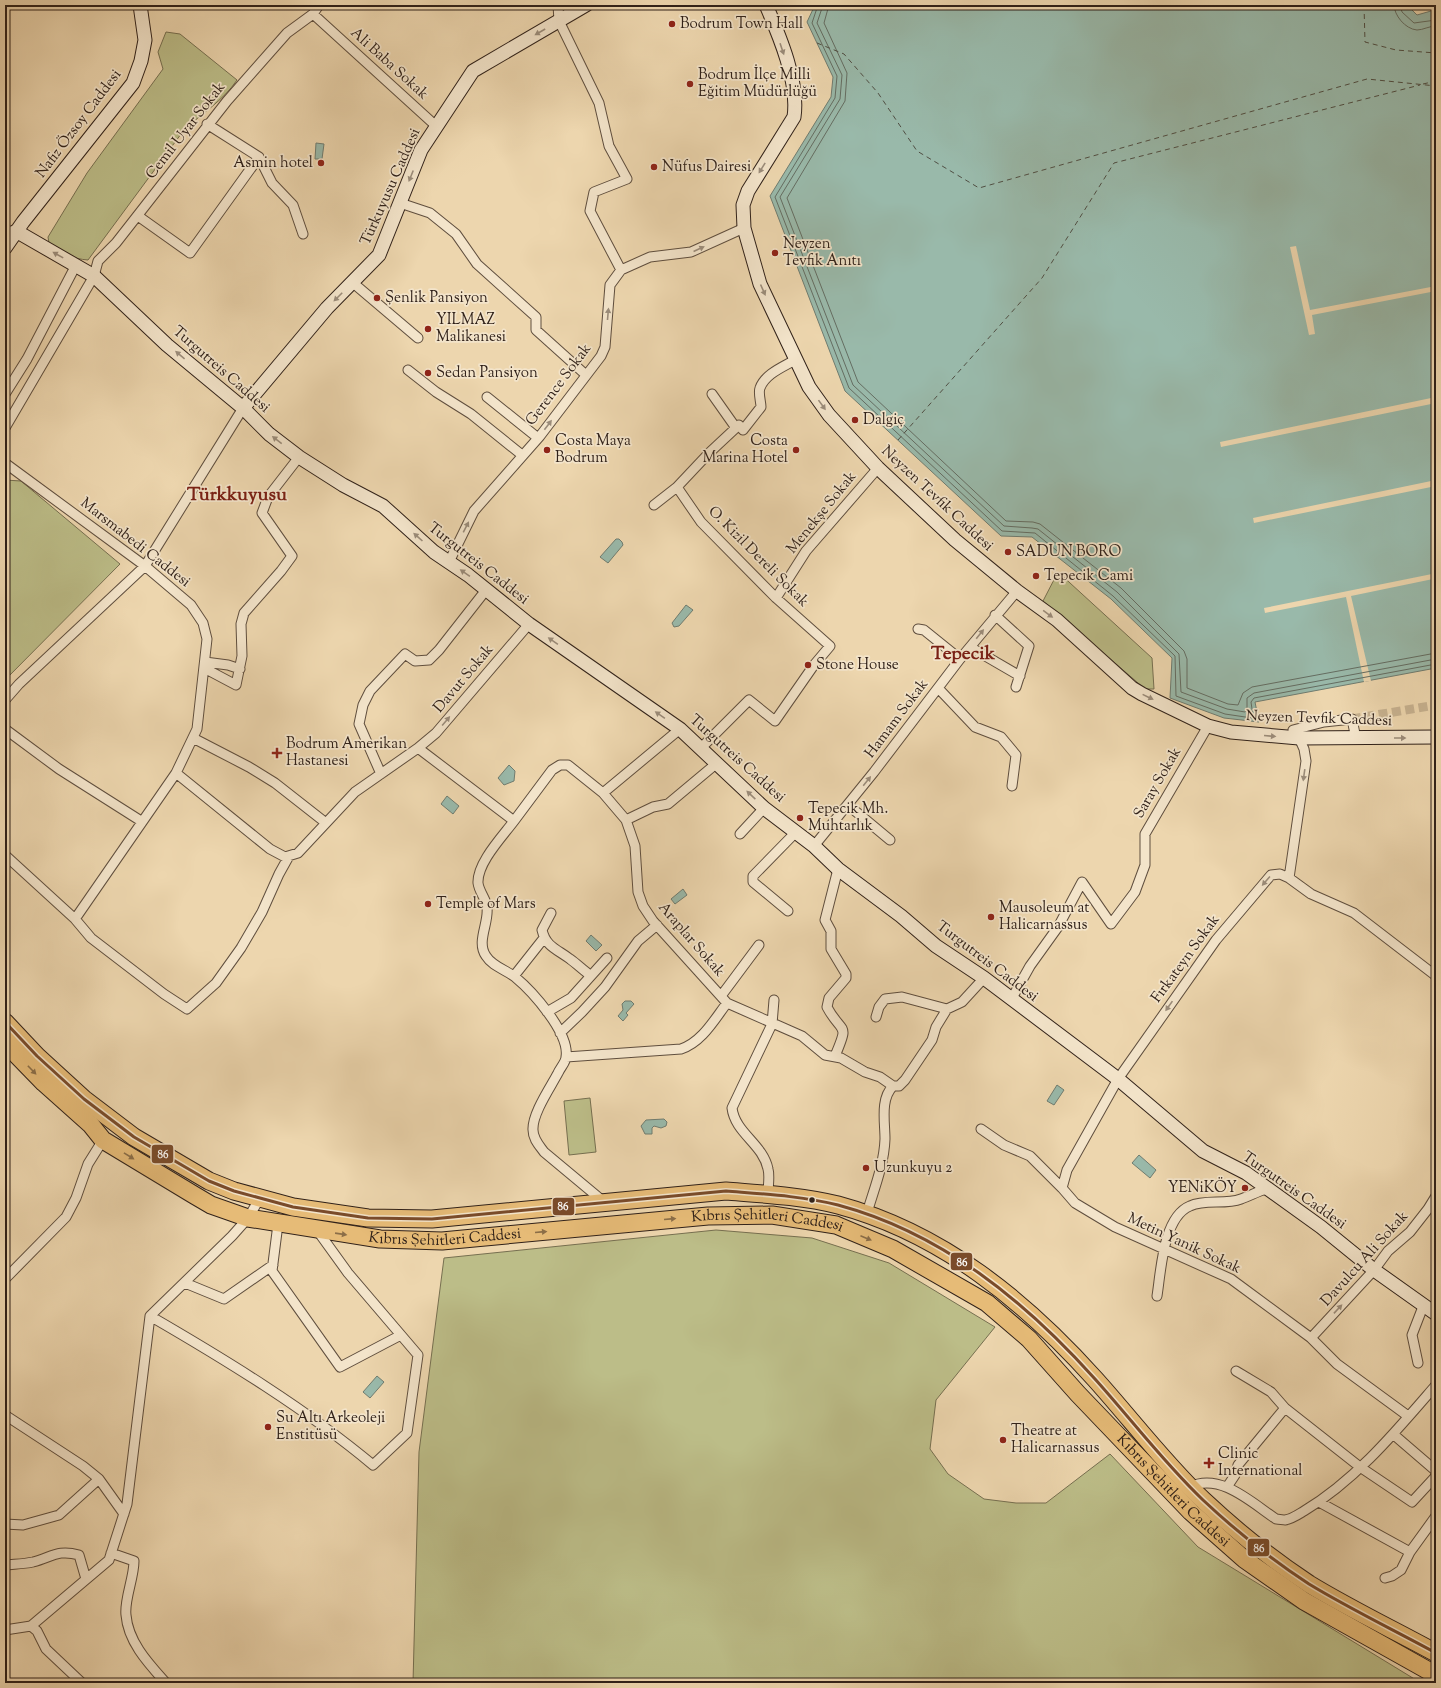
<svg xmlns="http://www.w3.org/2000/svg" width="1441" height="1688" font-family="'Sorts Mill Goudy',serif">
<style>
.green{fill:#bcbd88;stroke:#766f50}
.water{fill:#99b9aa;stroke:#6f7c70}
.pier{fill:#edd6ae}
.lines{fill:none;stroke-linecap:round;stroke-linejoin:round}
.shore{stroke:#646d62;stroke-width:1}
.ferry{stroke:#504f44;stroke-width:1;stroke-dasharray:5 4;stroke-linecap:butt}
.street-tunnel{stroke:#c7b290;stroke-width:9;stroke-dasharray:9 4.5;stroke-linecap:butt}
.street-casing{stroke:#5f4e3e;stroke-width:11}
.secondary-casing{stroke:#302119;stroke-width:15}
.highway-casing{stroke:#302119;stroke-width:19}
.street{stroke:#f3e4ca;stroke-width:9}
.secondary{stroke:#f3e4ca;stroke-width:13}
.highway{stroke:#e6bb77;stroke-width:17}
.bus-1-casing{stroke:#f3e4ca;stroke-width:6}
.bus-1{stroke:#7a4b2a;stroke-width:3}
.oneway{fill:#9b8c7a}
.oneway2{fill:#8b6e48}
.poi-dot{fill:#8f2418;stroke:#f3e4ca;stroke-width:1.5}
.bus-dot{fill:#302119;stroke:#f3e4ca;stroke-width:1.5}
.labels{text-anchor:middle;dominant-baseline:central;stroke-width:3.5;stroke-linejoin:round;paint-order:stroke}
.poi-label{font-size:15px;fill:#302119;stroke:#f3e4ca;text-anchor:start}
.street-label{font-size:15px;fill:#302119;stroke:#f3e4ca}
.district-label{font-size:19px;font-weight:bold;fill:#7a1f14;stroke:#f3e4ca}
.line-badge{stroke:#f3e4ca;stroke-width:1.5}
.badge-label{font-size:11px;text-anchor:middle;font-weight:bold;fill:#fff}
</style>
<rect width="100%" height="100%" fill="#edd6ae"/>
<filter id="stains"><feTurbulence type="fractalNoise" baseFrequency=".005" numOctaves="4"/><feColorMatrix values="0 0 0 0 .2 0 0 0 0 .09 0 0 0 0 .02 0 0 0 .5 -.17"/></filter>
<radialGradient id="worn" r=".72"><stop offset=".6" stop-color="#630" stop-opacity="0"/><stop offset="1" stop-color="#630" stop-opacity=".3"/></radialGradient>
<!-- green -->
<path class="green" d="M166,32L180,34L237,80C223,101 202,113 184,130L88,260C73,259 60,253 49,243L48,237L87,173L163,69L158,52Z
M5,480L21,481L120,564L5,680Z
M1058,572L1152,658L1154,689H1145L1043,601Z
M590,1098L596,1152L569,1155L564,1101Z
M716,1230L812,1238L889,1263L995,1327L936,1400L930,1449L948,1474L984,1499L1016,1503H1046L1110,1454L1198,1547L1421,1683H413L419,1452L444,1258Z"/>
<!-- water -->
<path class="water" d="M815,5H1407L1417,15L1431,11L1436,12V668L1255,702L1259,722L1224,718L1170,698L1172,658L1111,599L1032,537L1001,536L845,391L770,196L831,97L833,77L807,22Z
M316,143L324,144L322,159H315Z
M616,539H619L622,542L623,545L608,563L600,557Z
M686,605L693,610L679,626L674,627L672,623Z
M509,765L515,771L514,781L504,785L498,778Z
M447,796L459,806L453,814L441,804Z
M683,889L687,895L675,904L671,899Z
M591,935L602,945L596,951L586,941Z
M625,1001H631L634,1004L626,1013L628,1015L623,1021L618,1016L623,1010L622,1004Z
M1057,1085L1064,1090L1054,1105L1047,1101Z
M664,1119L667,1122L666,1126L661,1128L654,1126L652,1128V1134H645L641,1126L646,1120Z
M1139,1155L1156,1170L1150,1178L1132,1163Z
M377,1376L384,1382L370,1398L363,1392Z"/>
<!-- pier -->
<path class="pier" d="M1296,246L1310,310L1436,286V291L1312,315L1315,334L1309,335L1290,247Z
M1436,397V403L1221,447L1220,442Z
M1436,480V486L1254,523L1253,518Z
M1432,574L1433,579L1351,596L1371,681L1364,682L1346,597L1265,613L1264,608Z"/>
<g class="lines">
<!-- shore -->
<path class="shore" d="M818,5L812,23L837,76L835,98L775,197L849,388L1002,531L1035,533L1113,596L1175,656L1176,696L1225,714L1252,718L1253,716L1251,702L1254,698L1436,664
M823,5L817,23L842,75L840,99L780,197L853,385L1004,526L1032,528L1038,529L1117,592L1179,654L1181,692L1227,709L1245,712L1247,710V698L1254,693L1436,659
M829,5L824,23L847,73L845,101L787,198L858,382L1006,521L1033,522L1040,524L1121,588L1184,651L1187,659V688L1228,704L1238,705L1243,693L1252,687L1436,653
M1394,5C1394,15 1405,29 1417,30C1423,30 1429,26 1436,26
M1400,5L1402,12L1414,23L1436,20"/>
<!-- ferry -->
<path class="ferry" d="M1364,5L1365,42L1396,50L1436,53
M817,43L844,54L878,93L917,151L979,188L1367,79L1436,86
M1423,84L1436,81
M898,440L1042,278L1114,163L1420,85"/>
<!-- street-tunnel -->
<path class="street-tunnel" d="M1352,719L1436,705"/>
<defs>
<path id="street" d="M319,5L313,14L436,126
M558,5L559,21L599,103L609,146L627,179L594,192L590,211L621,270
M207,124L259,157L272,183L293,205L303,234
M400,203L430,213L456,234L477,264L536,317V330L586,375
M138,216L190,253L259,157
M5,231H16
M352,282L418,338
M408,370L436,392L471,414L522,455
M5,394L27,359L76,265
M712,394L736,428
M487,397L538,438
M5,428L94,276L98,261L116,243L227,101L287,33L313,14
M5,463L145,566L191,605L203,623L207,639L197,729L176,773L270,849L285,857L298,853L355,792L418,748L514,821C502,837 477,863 478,883C479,892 487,900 487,908C489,923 476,942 486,956C492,966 506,970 515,977C532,991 570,1033 566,1057C566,1062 560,1068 558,1073C550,1088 532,1114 533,1130C533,1139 539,1145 544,1152L604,1202
M677,487L709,453L739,425L743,430L761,407C761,402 758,393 760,388C765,374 783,367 795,360
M654,505L677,487L701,522L776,598L830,646L814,665L775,721L749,700L701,748
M449,562L474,511L540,436L601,356L605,347L610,285L621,270L650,257L691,252L744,228
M776,598L806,551L878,468
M995,615L1029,646L1016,687
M918,629L924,630L960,659
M970,647L1020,676
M205,662L228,665L240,669
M204,668L236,685L242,656L241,624L244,613L281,571L292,556L262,513L268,497L299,457
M938,688L975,727L1001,737L1016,755L1012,786
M5,700L19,684L145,566L243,408
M5,729L59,769L141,821
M1293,730L1324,722L1352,719L1355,734
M193,738L249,767L275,783L326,823
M1299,738L1304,749L1306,761L1289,878L1280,874L1271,875L1216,940L1118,1079L1067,1170L1062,1188L1075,1203L1115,1227L1231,1279L1311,1338L1337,1364L1408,1416
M418,748L436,733L529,624
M381,774L359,724L363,705L370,691L405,654L415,661L429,660L439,650L486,590
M603,793L680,729
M848,805L890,840
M626,820L653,807L668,804L717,763
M514,821L552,770L560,765H568L603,793L626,820L635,846L638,892L643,906L653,921L727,1003L802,1036L825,1055L841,1058L865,1072L880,1077L893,1086
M740,834L764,808
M814,846L874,772L960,659L1017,591
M5,855L75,919L91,938L164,994L187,1009L216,983L241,948L262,912L279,874L289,856
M1289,878L1311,894L1354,913L1436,976
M788,911L753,882V876L797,831
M551,913L542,930C546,947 557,949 570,959C577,964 583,970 590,975
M75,919L176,773
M514,976L544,938
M721,996L759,945
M1011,1000L1030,966L1058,927L1082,882L1111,924L1135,892L1145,865V834L1208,726
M547,1012L571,998L607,958
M876,1017L879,1007L885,999L902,997L947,1009
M560,1033L582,1012L605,987L638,941L657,925
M835,1056C850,1021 842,1035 827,1007L829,998L846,978V974L831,949V931L825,920L838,869
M566,1057L681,1049C702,1042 714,1020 727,1003
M981,1129L1004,1145L1030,1156L1062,1188
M768,1194C768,1186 770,1176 768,1169C763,1144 735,1133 732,1108L772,1024L774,1000
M867,1213C874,1189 884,1165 885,1139C885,1122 880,1099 893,1086H899L905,1080L932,1040L936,1027L947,1009L962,1002L984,978
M278,1224L272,1271L340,1367L401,1335
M5,1279L66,1217L76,1198L88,1164L103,1140
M185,1283L224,1299L273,1265
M1157,1296C1161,1271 1163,1217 1190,1206C1205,1199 1225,1205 1241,1199C1250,1196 1258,1191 1267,1189
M150,1316C226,1360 306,1409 373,1465L407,1433L418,1355L348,1273L317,1230
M1311,1338L1374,1270L1388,1251L1410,1232L1428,1209L1436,1196
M1418,1363L1412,1335L1424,1304
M1285,1408L1360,1467L1412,1502L1436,1476
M5,1415L83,1466L99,1479L124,1514
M1393,1434L1436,1471
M1190,1487C1220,1472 1252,1503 1276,1519C1279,1519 1283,1520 1285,1520C1292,1519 1299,1514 1304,1511C1356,1480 1397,1430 1436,1385
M1227,1487L1235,1475L1238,1465L1285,1408L1271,1392L1236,1371
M1319,1502L1410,1552
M5,1524L23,1525L59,1515L99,1479
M111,1553L134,1561C134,1578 124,1600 126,1615C128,1642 149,1664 166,1683
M5,1565C14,1564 24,1564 33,1562C52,1557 58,1549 79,1555L86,1579
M1385,1578L1392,1576L1401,1570L1410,1552L1436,1516
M31,1626L37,1631L46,1649L82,1683
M5,1630L31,1626L109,1560L127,1504L150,1316L232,1236L248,1218L260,1198"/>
<path id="secondary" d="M766,5C780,37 799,82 794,117L748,191L743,205L744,228L760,284L809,387L829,415L878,468L955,540L1017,591L1057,620L1132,688L1142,694L1208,726L1231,732L1299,738L1436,737
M16,231L94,276L167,345L243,408L269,434L299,457L343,485L383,506L434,552L468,575L529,624L680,729L764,808L814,846L838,869L901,916L936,946L984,978L1118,1079L1203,1151L1246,1173L1321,1227L1374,1270L1436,1314
M5,248L23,222L133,83L141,61L145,40L140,5
M243,408L327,308L379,255L421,150L473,71L586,5"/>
<g id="highway">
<path d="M5,1022L37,1056L84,1099L134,1137L209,1181L234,1191L293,1207L368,1218L432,1219L726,1191C763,1194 802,1196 838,1205C942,1233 1025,1301 1095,1379C1131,1419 1164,1463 1203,1500C1236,1531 1271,1559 1309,1584C1350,1609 1394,1630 1436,1653"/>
<path id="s1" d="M5,1043L44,1083L91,1125L103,1140L194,1195L211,1205L248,1218L380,1239L442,1241L708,1216L772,1215L836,1225L893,1249L987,1303L1029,1339L1078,1394L1191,1512L1244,1559L1304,1601L1436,1675"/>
</g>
</defs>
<!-- street casing -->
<use href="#street" class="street-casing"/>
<!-- secondary casing -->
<use href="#secondary" class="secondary-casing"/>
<!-- highway casing -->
<use href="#highway" class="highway-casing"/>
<!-- street -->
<use href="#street" class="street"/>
<!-- secondary -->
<use href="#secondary" class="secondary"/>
<!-- highway -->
<use href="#highway" class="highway"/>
<defs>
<path id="bus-1" d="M5,1022L37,1056L84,1099L134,1137L209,1181L234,1191L293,1207L368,1218L432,1219L726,1191C763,1194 802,1196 838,1205C942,1233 1025,1301 1095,1379C1131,1419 1164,1463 1203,1500C1236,1531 1271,1559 1309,1584C1350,1609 1394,1630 1436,1653"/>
</defs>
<!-- bus-1 casing -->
<use href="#bus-1" class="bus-1-casing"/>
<!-- bus-1 -->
<use href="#bus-1" class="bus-1"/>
</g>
<!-- one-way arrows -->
<defs><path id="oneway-solid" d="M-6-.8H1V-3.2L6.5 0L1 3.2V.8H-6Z"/></defs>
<g class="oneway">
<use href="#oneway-solid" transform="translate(540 32) rotate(150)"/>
<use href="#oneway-solid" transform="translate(782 49) rotate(71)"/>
<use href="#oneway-solid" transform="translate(762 168) rotate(122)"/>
<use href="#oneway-solid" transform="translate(411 176) rotate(112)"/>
<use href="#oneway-solid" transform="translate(699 249) rotate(-25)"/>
<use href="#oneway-solid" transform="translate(58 255) rotate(-151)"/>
<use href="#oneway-solid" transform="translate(763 290) rotate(66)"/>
<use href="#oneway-solid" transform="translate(338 297) rotate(135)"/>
<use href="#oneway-solid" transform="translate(608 314) rotate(-85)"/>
<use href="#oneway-solid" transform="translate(180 355) rotate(-140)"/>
<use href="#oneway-solid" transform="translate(822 405) rotate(54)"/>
<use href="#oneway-solid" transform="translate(548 425) rotate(-53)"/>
<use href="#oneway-solid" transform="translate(277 440) rotate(-142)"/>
<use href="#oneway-solid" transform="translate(466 527) rotate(-63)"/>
<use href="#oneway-solid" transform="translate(418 537) rotate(-138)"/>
<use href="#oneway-solid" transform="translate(465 573) rotate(-145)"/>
<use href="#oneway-solid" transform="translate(1048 614) rotate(36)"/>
<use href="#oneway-solid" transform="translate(980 634) rotate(-51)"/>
<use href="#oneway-solid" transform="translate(553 641) rotate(-145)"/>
<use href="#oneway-solid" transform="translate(1148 697) rotate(26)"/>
<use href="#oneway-solid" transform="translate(660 715) rotate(-145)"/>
<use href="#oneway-solid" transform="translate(446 721) rotate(-50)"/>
<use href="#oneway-solid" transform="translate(1270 736) rotate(5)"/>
<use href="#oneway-solid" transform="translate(1400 738)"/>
<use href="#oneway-solid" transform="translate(1304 775) rotate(98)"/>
<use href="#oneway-solid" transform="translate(867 781) rotate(-51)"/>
<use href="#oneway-solid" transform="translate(751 795) rotate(-137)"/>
<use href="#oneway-solid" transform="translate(1266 881) rotate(131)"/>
<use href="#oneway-solid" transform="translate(1169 1006) rotate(125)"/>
<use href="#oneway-solid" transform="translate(1338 1309) rotate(-47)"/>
</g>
<g class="oneway2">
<use href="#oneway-solid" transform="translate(32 1070) rotate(46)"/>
<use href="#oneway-solid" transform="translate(129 1156) rotate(32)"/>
<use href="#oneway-solid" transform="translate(670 1219) rotate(-5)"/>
<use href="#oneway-solid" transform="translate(541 1232) rotate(-5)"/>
<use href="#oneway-solid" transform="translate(341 1234) rotate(8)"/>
<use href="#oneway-solid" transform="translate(866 1238) rotate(23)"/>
</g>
<!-- markers -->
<g class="poi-dot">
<circle cx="672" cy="24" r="4"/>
<circle cx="690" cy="84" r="4"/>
<circle cx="321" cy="163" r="4"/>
<circle cx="654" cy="167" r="4"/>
<circle cx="775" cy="253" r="4"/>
<circle cx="377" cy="298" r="4"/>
<circle cx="428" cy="329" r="4"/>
<circle cx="428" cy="373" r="4"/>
<circle cx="855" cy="420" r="4"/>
<circle cx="547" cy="450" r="4"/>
<circle cx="796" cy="450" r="4"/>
<circle cx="1008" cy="552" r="4"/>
<circle cx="1036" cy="576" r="4"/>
<circle cx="808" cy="665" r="4"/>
<path d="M275 747h4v4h4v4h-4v4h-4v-4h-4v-4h4z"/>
<circle cx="800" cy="818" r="4"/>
<circle cx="428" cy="904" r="4"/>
<circle cx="991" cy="917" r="4"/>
<circle cx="866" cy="1168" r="4"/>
<circle cx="1245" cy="1188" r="4"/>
<circle cx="268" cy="1427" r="4"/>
<circle cx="1003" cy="1440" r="4"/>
<path d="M1207 1457h4v4h4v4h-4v4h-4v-4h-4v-4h4z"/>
</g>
<circle class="bus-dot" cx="812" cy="1200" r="3.5"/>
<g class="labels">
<!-- poi labels -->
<g class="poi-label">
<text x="680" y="24">Bodrum Town Hall</text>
<text x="698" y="75">Bodrum İlçe Milli<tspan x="698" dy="17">Eğitim Müdürlüğü</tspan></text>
<text x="313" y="163" text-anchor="end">Asmin hotel</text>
<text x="662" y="167">Nüfus Dairesi</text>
<text x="783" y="244">Neyzen<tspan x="783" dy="17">Tevfik Anıtı</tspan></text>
<text x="385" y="298">Şenlik Pansiyon</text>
<text x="436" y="320">YILMAZ<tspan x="436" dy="17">Malikanesi</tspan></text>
<text x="436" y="373">Sedan Pansiyon</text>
<text x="863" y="420">Dalgiç</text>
<text x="555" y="441">Costa Maya<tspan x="555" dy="17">Bodrum</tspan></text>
<text x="788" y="441" text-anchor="end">Costa<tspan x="788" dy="17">Marina Hotel</tspan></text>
<text x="1016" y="552">SADUN BORO</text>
<text x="1044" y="576">Tepecik Cami</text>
<text x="816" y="665">Stone House</text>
<text x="286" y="744">Bodrum Amerikan<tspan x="286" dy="17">Hastanesi</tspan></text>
<text x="808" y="809">Tepecik Mh.<tspan x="808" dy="17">Muhtarlık</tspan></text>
<text x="436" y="904">Temple of Mars</text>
<text x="999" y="908">Mausoleum at<tspan x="999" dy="17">Halicarnassus</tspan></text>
<text x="874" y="1168">Uzunkuyu 2</text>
<text x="1237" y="1188" text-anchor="end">YENiKÖY</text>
<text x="276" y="1418">Su Altı Arkeoleji<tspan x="276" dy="17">Enstitüsü</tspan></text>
<text x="1011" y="1431">Theatre at<tspan x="1011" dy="17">Halicarnassus</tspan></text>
<text x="1218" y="1454">Clinic<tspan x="1218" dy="17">International</tspan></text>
</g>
<!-- street labels -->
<g class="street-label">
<text transform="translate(389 64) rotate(42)">Ali Baba Sokak</text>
<text transform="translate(79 124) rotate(-53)">Nafiz Özsoy Caddesi</text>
<text transform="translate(186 131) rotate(-52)">Cemil Uyar Sokak</text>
<text transform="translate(391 187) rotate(-66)">Türkuyusu Caddesi</text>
<text transform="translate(221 370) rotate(41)">Turgutreis Caddesi</text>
<text transform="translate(559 385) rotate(-53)">Gerence Sokak</text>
<text transform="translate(937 499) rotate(43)">Neyzen Tevfik Caddesi</text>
<text transform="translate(822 513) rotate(-51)">Menekşe Sokak</text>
<text transform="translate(135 543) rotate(38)">Marsmabedi Caddesi</text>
<text transform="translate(758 557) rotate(45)">O. Kizil Dereli Sokak</text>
<text transform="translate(478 564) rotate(38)">Turgutreis Caddesi</text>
<text transform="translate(464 679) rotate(-50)">Davut Sokak</text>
<text transform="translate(897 719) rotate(-53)">Hamam Sokak</text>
<text transform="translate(1319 719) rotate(2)">Neyzen Tevfik Caddesi</text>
<text transform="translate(737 759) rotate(42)">Turgutreis Caddesi</text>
<text transform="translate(1158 783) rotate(-60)">Saray Sokak</text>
<text transform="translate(691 940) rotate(49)">Araplar Sokak</text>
<text transform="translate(1186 959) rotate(-54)">Fırkateyn Sokak</text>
<text transform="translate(987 962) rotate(37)">Turgutreis Caddesi</text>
<text transform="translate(1294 1191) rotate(35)">Turgutreis Caddesi</text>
<text stroke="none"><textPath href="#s1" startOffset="826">Kıbrıs Şehitleri Caddesi</textPath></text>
<text stroke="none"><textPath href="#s1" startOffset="502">Kıbrıs Şehitleri Caddesi</textPath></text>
<text transform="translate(1184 1244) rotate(25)">Metin Yanik Sokak</text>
<text transform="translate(1365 1259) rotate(-48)">Davulcu Ali Sokak</text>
<text stroke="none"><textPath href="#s1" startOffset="1330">Kıbrıs Şehitleri Caddesi</textPath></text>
</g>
<!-- district labels -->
<g class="district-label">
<text x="237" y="495">Türkkuyusu</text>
<text x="963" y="654">Tepecik</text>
</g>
</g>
<g class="line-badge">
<rect x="151" y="1144" width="23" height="20" rx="4" fill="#7a4b2a"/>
<rect x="552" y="1197" width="23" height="19" rx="4" fill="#7a4b2a"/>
<rect x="950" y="1252" width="23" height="19" rx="4" fill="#7a4b2a"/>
<rect x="1247" y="1538" width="23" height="19" rx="4" fill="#7a4b2a"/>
</g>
<g class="badge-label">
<text x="163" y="1158">86</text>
<text x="563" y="1210">86</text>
<text x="962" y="1266">86</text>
<text x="1259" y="1552">86</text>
</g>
<!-- margin -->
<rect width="1441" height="1688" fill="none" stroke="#edd6ae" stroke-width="20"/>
<rect x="6" y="6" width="1429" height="1676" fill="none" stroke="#302119" stroke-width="2"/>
<rect x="10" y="10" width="1421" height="1668" fill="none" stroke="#302119"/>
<rect width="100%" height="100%" filter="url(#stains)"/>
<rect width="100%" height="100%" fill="url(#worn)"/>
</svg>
